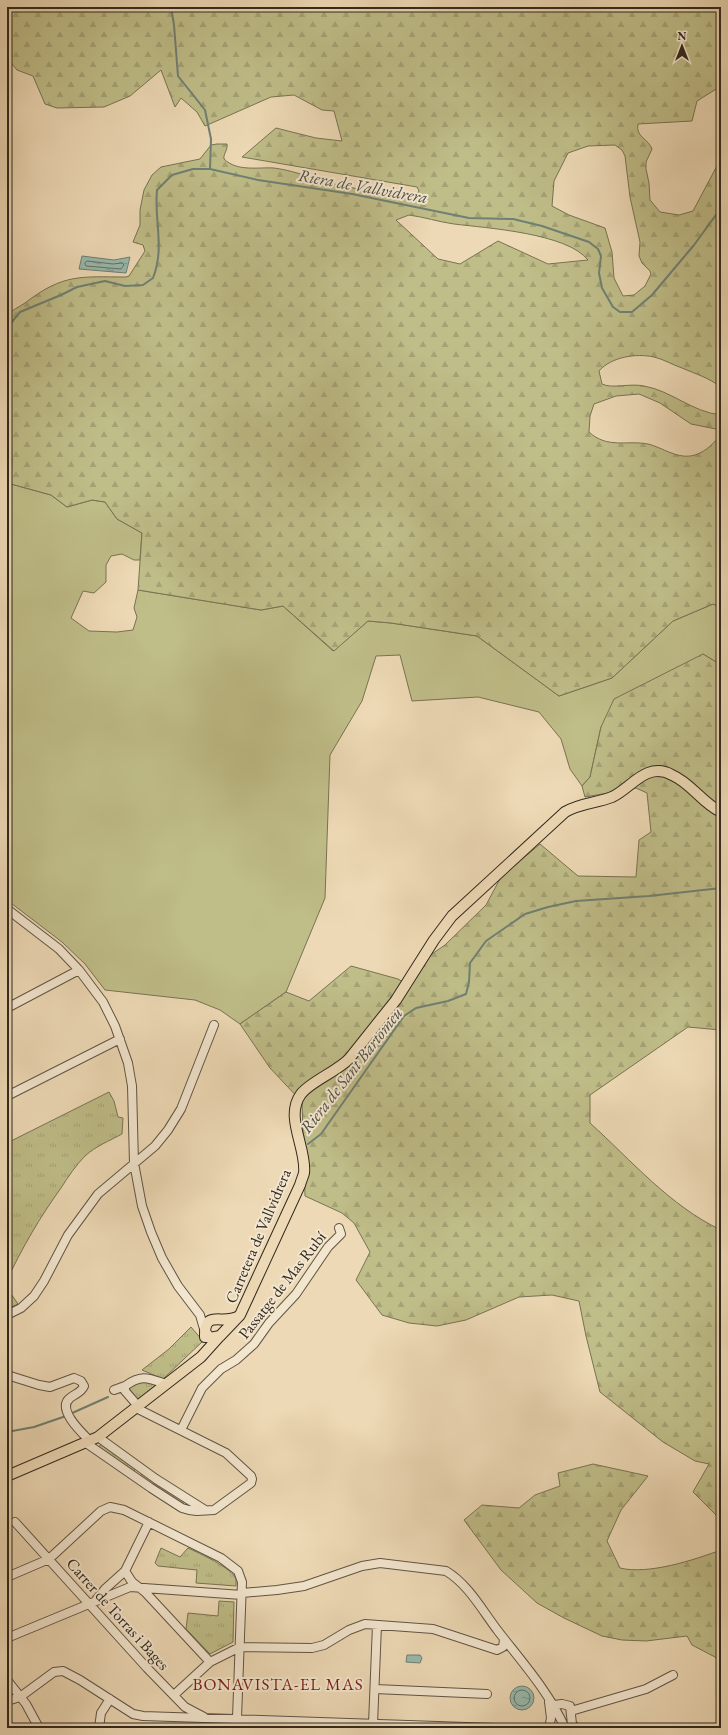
<svg xmlns="http://www.w3.org/2000/svg" width="728" height="1735" font-family="'EB Garamond',serif">
<style>
.green{fill:#bfbd88;stroke:#787353}
.forest{fill:url(#forest-firs);stroke:#787353;fill-rule:evenodd}
.park{fill:url(#park-tufts);stroke:#787353}
.water{fill:url(#water-ripples);stroke:#6f8074}
.lines{fill:none;stroke-linecap:round;stroke-linejoin:round}
.shore{stroke:#657266;stroke-width:1}
.stream{stroke:#6f8074;stroke-width:2}
.minor-casing{stroke:#605544;stroke-width:10}
.major-casing{stroke:#31291e;stroke-width:12}
.minor{stroke:#f3e6cf;stroke-width:8}
.major{stroke:#edd9b5;stroke-width:10}
.labels{text-anchor:middle;dominant-baseline:central;stroke-width:4;stroke-linejoin:round;paint-order:stroke}
.street-label{font-size:16px;fill:#31291e;stroke:#f3e6cf}
.water-label{font-size:17px;font-style:italic;fill:#4b4d42;stroke:#f3e6cf}
.neighbourhood-label{font-size:17px;letter-spacing:1px;fill:#7a1f14;stroke:#f3e6cf}
</style>
<defs>
<pattern id="forest-firs" width="22" height="20" patternUnits="userSpaceOnUse"><rect width="22" height="20" fill="#bfbd88"/><path d="M5 1l3.5 6h-7zM16 11l3.5 6h-7z" fill="#a5a275"/></pattern>
<pattern id="park-tufts" width="24" height="20" patternUnits="userSpaceOnUse"><rect width="24" height="20" fill="#bfbd88"/><path d="M3 7l-1-3M5 7V3M7 7l1-3M15 17l-1-3M17 17v-4M19 17l1-3" fill="none" stroke="#a5a275"/></pattern>
<pattern id="water-ripples" width="26" height="14" patternUnits="userSpaceOnUse"><rect width="26" height="14" fill="#99baae"/><path d="M2 4q2-2 4 0t4 0M15 11q2-2 4 0t4 0" fill="none" stroke="#7d978d"/></pattern>
</defs>
<rect width="100%" height="100%" fill="#edd9b5"/>
<filter id="stains"><feTurbulence type="fractalNoise" baseFrequency=".005" numOctaves="4"/><feColorMatrix values="0 0 0 0 .2 0 0 0 0 .09 0 0 0 0 .02 0 0 0 .5 -.17"/></filter>
<radialGradient id="worn" r=".72"><stop offset=".6" stop-color="#630" stop-opacity="0"/><stop offset="1" stop-color="#630" stop-opacity=".3"/></radialGradient>
<!-- green -->
<path class="green" d="M11,473V484L51,495L67,507L92,500L105,502L117,519L142,533L140,560H134L122,554L111,556L106,565V582L94,593L83,591L71,618L89,631L117,632L133,630L137,617L134,608L138,590L261,610L283,606L333,651L368,621L391,623L477,636L559,696L612,678L673,621L713,604L721,608V665L703,654L601,727L590,777L582,786L570,769L561,739L539,712L478,697L412,701L400,655L376,656L362,701L330,755L325,898L286,992L240,1024L220,1010L195,1000L105,990L85,964L62,942L7,900V475Z"/>
<!-- forest -->
<path class="forest" d="M7,7H721V86L697,101L692,121L638,124C635,137 649,139 652,149L646,162V169L649,183L650,200L660,212L679,215L693,211L719,162L721,161V387C709,378 696,374 682,368C673,365 663,359 654,357C636,353 611,357 599,371L602,384C612,389 630,383 644,386C672,391 692,412 721,415V430L691,424L660,403L639,394L616,396L594,404L590,416L589,432C607,449 628,440 648,444C664,448 678,460 695,455C707,451 714,443 721,434V608L713,604L673,621L612,678L559,696L477,636L391,623L368,621L334,651L283,606L261,610L138,590L142,533L117,519L105,502L92,500L67,507L51,495L11,484L12,458L7,456V398L9,392L7,391V315C12,310 19,307 25,303C64,273 81,277 126,277L129,276L145,251L143,245L133,242L140,225V210L144,190L152,175L161,167L200,159L211,145L217,144H227C228,150 223,154 224,159C237,172 259,167 274,168C298,171 320,182 343,186C367,191 392,194 416,195L419,191L417,187L242,157L276,128L316,138L342,141L334,111L322,110L294,95L271,97L205,126L197,112L181,98L175,107L161,70L130,96L104,107L57,108L45,104L33,76L17,70L7,58ZM615,145L622,150L625,156L630,197L640,242L639,256L642,263L650,271L651,274L645,286L634,295L623,296L614,278L612,252L605,228L569,215L552,206L554,181L568,153L588,146ZM409,215C424,217 439,222 454,224C486,228 567,233 588,260L548,264L498,241L460,264L438,259L396,220Z
M703,654L721,665V1030L688,1027L590,1095V1123C631,1160 670,1206 721,1230V1520L693,1492L709,1464L695,1461L663,1442L600,1392L586,1336L579,1301L552,1295L519,1297L466,1320L437,1326L409,1323L382,1315L356,1280L370,1252L354,1223L342,1213L305,1196L302,1102L270,1068L240,1024L286,992L309,1001L351,966L398,979L410,986L429,956L445,945L486,905L501,877L540,844L578,876L636,877L639,840L651,832L647,793L636,788L585,797L582,786L590,777L601,727L614,699Z
M593,1464L648,1476L621,1510L607,1541L620,1568C648,1575 694,1560 721,1550V1664L715,1657L692,1645L687,1636L646,1641L622,1640L602,1636L564,1618L537,1603L501,1570L464,1520L482,1505L519,1508L535,1495L560,1486L558,1473Z"/>
<!-- park -->
<path class="park" d="M109,1092L114,1101L118,1117L123,1118L122,1134C109,1141 96,1146 85,1156C76,1165 68,1177 61,1188C40,1217 22,1248 7,1280V1143Z
M7,1288L18,1304L7,1309Z
M191,1327L203,1341L163,1379L142,1370L169,1349Z
M144,1378L152,1380L158,1386L138,1400L128,1387Z
M101,1444L136,1468L133,1472L98,1448Z
M143,1472L185,1500L181,1505L140,1477Z
M161,1548L180,1557L188,1548C199,1553 232,1568 236,1579C236,1581 236,1583 236,1586L196,1583L197,1570L158,1566L155,1563Z
M219,1601L234,1602L233,1642L210,1654L186,1629L188,1613L218,1616Z"/>
<!-- water -->
<path class="water" d="M82,256L114,260L130,257L126,273L79,269Z
M407,1655H420L422,1658L420,1663L406,1662Z
M510 1698a12 12 0 1 1 24 0a12 12 0 1 1-24 0Z"/>
<g class="lines">
<!-- shore -->
<path class="shore" d="M87,261L113,264L122,263L124,265L121,269L86,266L85,264Z
M514 1698a8 8 0 1 1 16 0a8 8 0 1 1-16 0Z"/>
<!-- stream -->
<path class="stream" d="M171,7L174,25L178,76L205,110L211,139L210,169
M7,328L20,312L61,295L77,287L105,281L125,286L143,285L153,278C165,247 154,221 157,190L172,175L193,169H210L258,180L352,194L469,218L513,219L542,226L589,242L598,249L601,256L599,273L602,288L613,307L620,312H632L652,295L694,245L721,208
M308,1144L321,1134L404,1016L416,1008L448,1001L466,994L469,982L470,963L486,941L525,914L548,907L576,901L649,896L721,888
M70,1414L108,1397
M7,1432L34,1427L66,1416"/>
<defs>
<path id="minor" d="M7,909L59,949L79,970L103,1002L115,1026L128,1063L132,1086L134,1163L142,1206L151,1232L162,1258L178,1286L200,1315L204,1329
M7,1008L79,970
M7,1096L120,1039
M7,1315L21,1308L34,1296L44,1281L68,1235L98,1194L155,1146L168,1130L181,1109L214,1025
M7,1375L39,1385L50,1387L74,1378L81,1381L84,1386C81,1393 76,1393 70,1398C56,1409 82,1433 90,1441
M114,1390L125,1386
M138,1406L125,1391V1386C142,1374 148,1378 166,1384
M181,1430L202,1388L221,1369L236,1360L254,1344L269,1323L296,1294L328,1247L341,1234L339,1228
M98,1437L156,1479L205,1510
M86,1443L151,1488L182,1508L189,1510L197,1511L214,1510L251,1483L252,1479L251,1476L226,1453L136,1408
M15,1522L147,1668L185,1707L204,1717
M125,1571L132,1582L145,1592L210,1662
M7,1577L49,1559L101,1511L110,1507L124,1510L221,1558L238,1571L242,1582L237,1718
M242,1593L277,1590L304,1586L362,1566L380,1563L446,1571C468,1584 482,1610 498,1631C522,1662 549,1692 565,1728
M96,1600L105,1589L125,1571L149,1522
M7,1638L130,1587L242,1595
M7,1680L26,1704L39,1728
M375,1689L487,1694
M174,1695L210,1662L240,1647L312,1648L324,1645L349,1630L365,1624L433,1629L497,1650L503,1647L504,1639
M7,1701L20,1697L54,1672L63,1671L80,1680L133,1714L143,1716L496,1728
M554,1705L562,1704L570,1706L572,1724L576,1728
M571,1711L646,1689L673,1675
M373,1724L377,1625
M99,1728L101,1713L110,1699
M549,1728L551,1718L549,1702"/>
<path id="major" d="M205,1332L210,1338L220,1336L240,1315L300,1185C301,1181 303,1177 304,1173C307,1148 284,1117 301,1094C310,1082 336,1072 349,1059L396,1000L434,940L452,916L565,812C580,803 597,803 612,797C625,791 635,778 648,773C656,770 665,771 672,775C691,783 702,803 721,812
M205,1337C204,1308 222,1326 239,1316
M7,1476L98,1437L201,1357L219,1337"/>
</defs>
<!-- minor casing -->
<use href="#minor" class="minor-casing"/>
<!-- major casing -->
<use href="#major" class="major-casing"/>
<!-- minor -->
<use href="#minor" class="minor"/>
<!-- major -->
<use href="#major" class="major"/>
</g>
<g class="labels">
<!-- street labels -->
<g class="street-label">
<text transform="translate(258 1236) rotate(-67)">Carretera de Vallvidrera</text>
<text transform="translate(282 1285) rotate(-52)">Passatge de Mas Rubí</text>
<text transform="translate(118 1614) rotate(48)">Carrer de Torras i Bages</text>
</g>
<!-- water labels -->
<g class="water-label">
<text transform="translate(363 186) rotate(10)">Riera de Vallvidrera</text>
<text transform="translate(351 1070) rotate(-52)">Riera de Sant Bartomeu</text>
</g>
<!-- neighbourhood labels -->
<g class="neighbourhood-label">
<text x="278" y="1684">BONAVISTA-EL MAS</text>
</g>
</g>
<!-- margin -->
<rect width="728" height="1735" fill="none" stroke="#edd9b5" stroke-width="24"/>
<rect x="8" y="8" width="712" height="1719" fill="none" stroke="#31291e" stroke-width="2"/>
<rect x="12" y="12" width="704" height="1711" fill="none" stroke="#31291e"/>
<!-- north arrow -->
<g transform="translate(682 46)" stroke="#f3e6cf" stroke-width="3" paint-order="stroke">
<path d="M0-3L7 15L0 10L-7 15Z" fill="#31291e"/>
<text y="-6" font-size="11" font-weight="bold" text-anchor="middle" fill="#31291e">N</text>
</g>
<rect width="100%" height="100%" filter="url(#stains)"/>
<rect width="100%" height="100%" fill="url(#worn)"/>
</svg>
